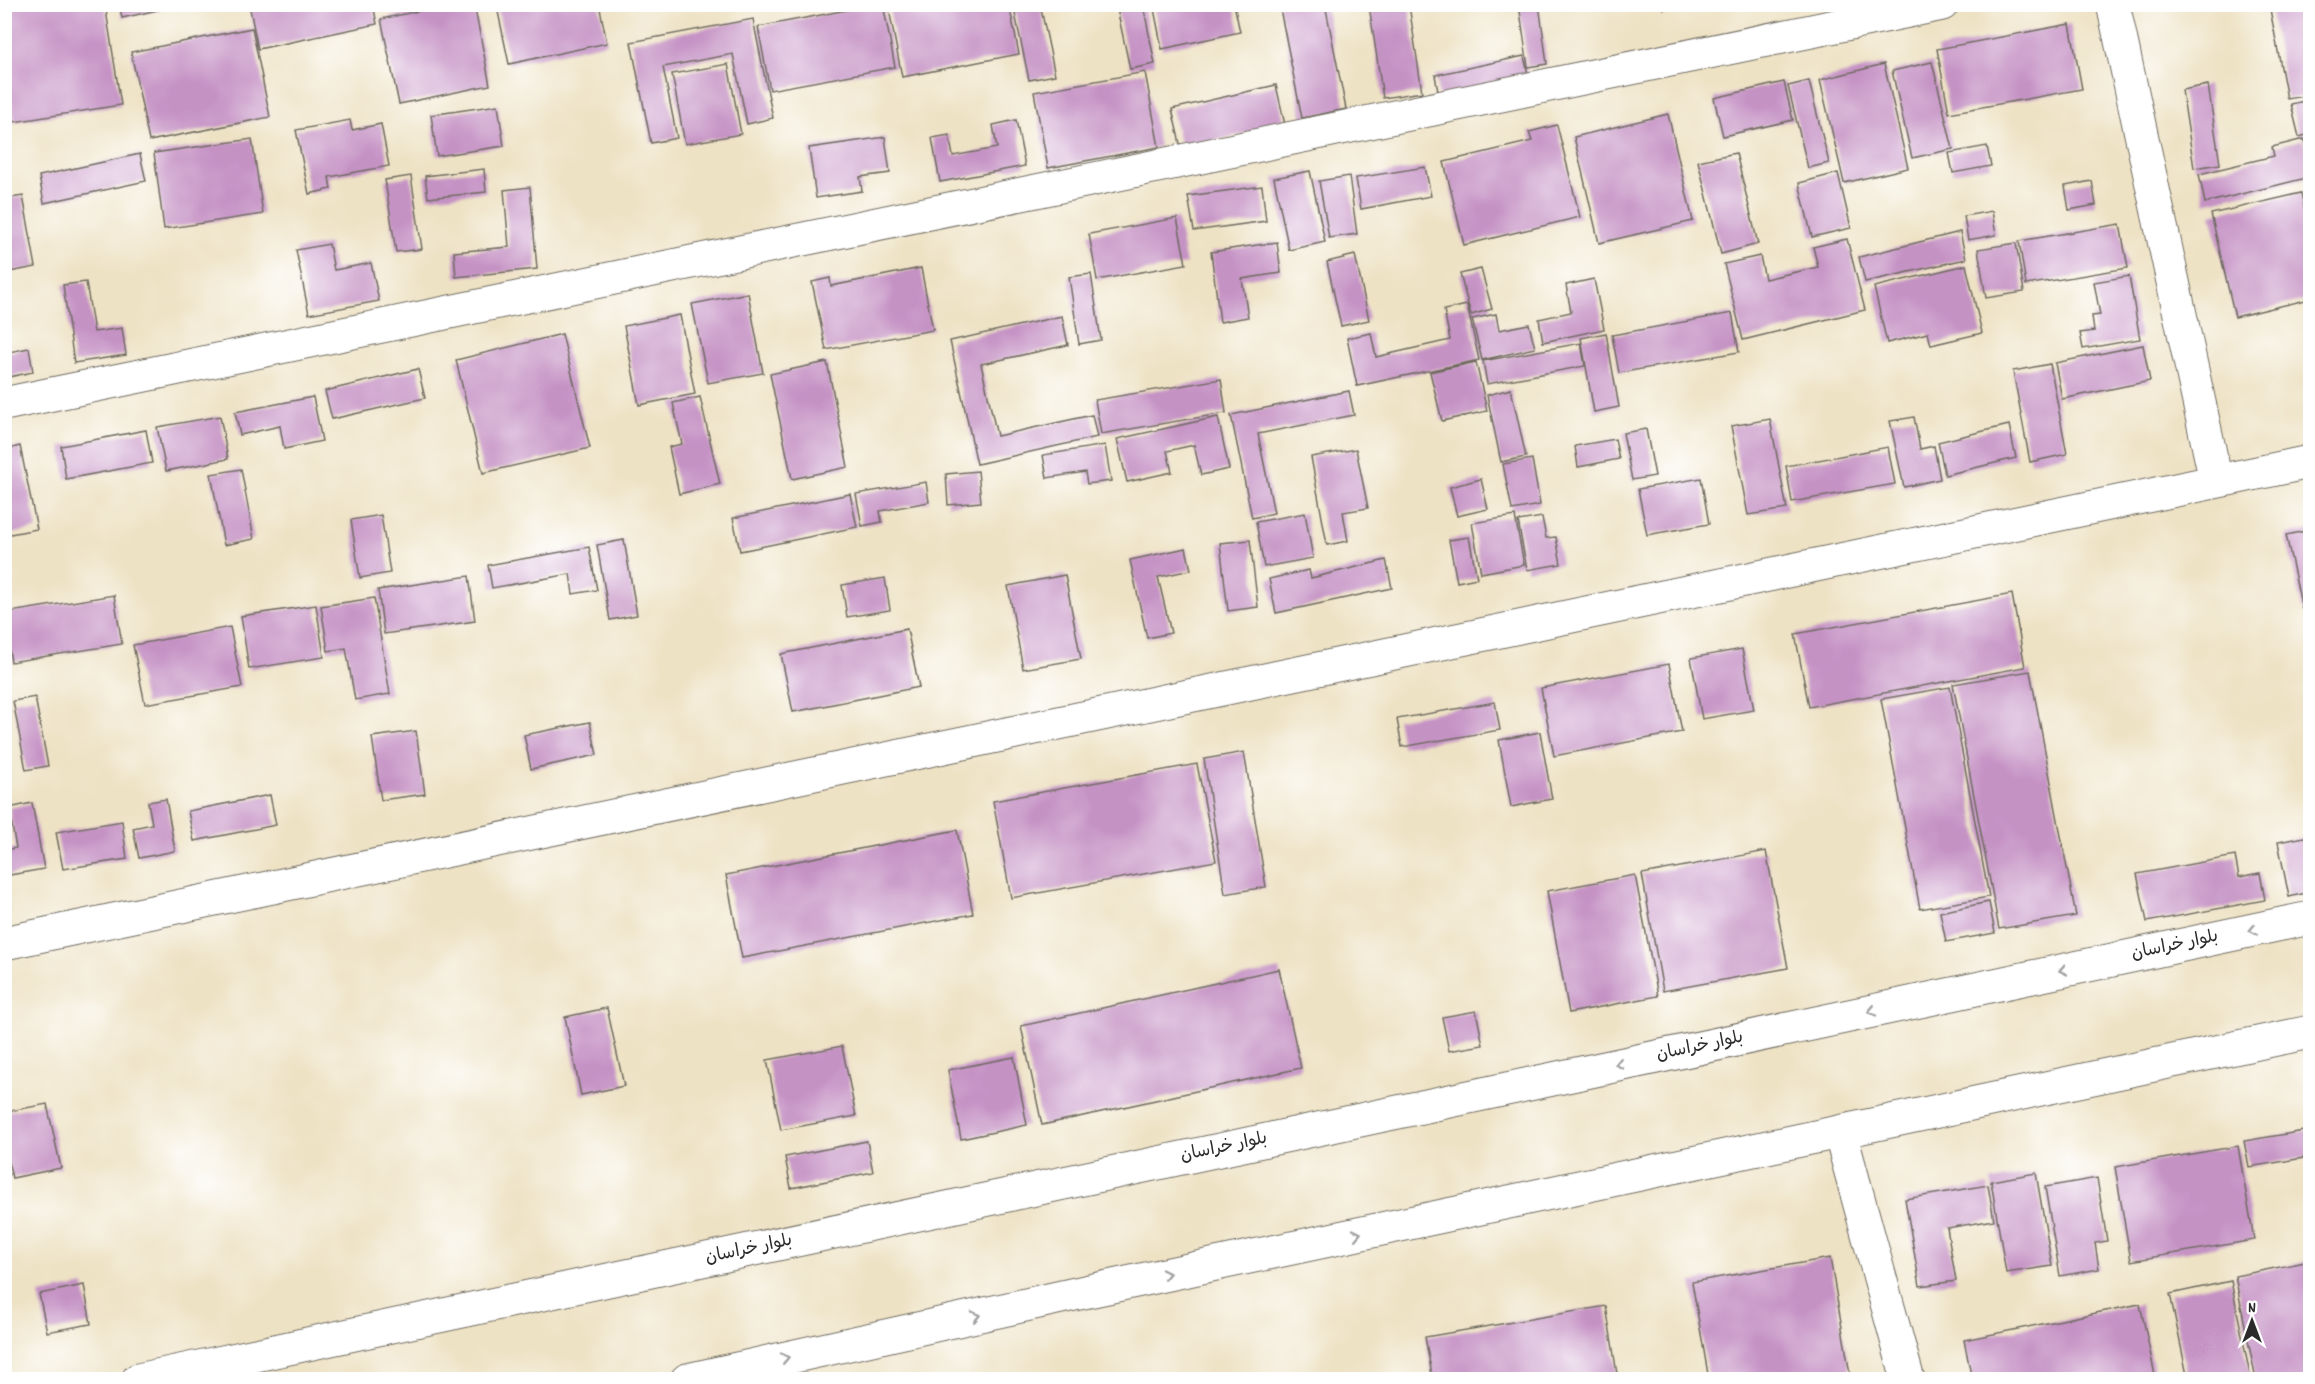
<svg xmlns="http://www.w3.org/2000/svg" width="2315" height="1384" font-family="Dekko,'Playpen Sans Arabic',sans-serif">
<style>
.building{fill:#c592c4}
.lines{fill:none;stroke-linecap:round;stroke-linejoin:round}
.minor-casing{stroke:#6f6b61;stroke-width:35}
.major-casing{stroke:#6f6b61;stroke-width:35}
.minor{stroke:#fff;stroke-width:33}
.major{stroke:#fff;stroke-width:33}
.oneway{stroke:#a0a0a0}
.labels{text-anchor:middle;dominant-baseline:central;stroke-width:4.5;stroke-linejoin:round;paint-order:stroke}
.street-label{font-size:18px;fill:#2b2b2b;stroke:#fff}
</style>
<rect width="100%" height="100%" fill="#fff"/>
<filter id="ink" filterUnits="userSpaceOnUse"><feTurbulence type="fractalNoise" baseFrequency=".0167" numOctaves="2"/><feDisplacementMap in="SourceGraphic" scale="12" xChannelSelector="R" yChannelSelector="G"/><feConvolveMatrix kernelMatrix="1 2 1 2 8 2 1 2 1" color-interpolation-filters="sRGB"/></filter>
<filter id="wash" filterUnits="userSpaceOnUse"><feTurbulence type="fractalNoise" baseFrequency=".008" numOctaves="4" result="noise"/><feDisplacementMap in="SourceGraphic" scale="24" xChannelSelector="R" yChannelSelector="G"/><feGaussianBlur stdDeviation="1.35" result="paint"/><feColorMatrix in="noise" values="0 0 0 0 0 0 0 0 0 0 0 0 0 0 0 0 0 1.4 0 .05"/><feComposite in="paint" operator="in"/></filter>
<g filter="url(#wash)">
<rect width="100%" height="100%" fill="#eee2c4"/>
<g id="blocks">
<!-- building -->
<path class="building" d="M4,4H105L121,105L14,122L4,60Z
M119,4H180V5L122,18Z
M249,4H373L377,24L258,49Z
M451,4H474L490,85L399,104L381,19Z
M509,4H599L607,43L509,64L497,7Z
M878,4H883L895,67L770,90L758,27Z
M888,4H1009L1019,54L902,77Z
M1013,4H1040L1055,75L1029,80Z
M1116,4H1143L1155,64L1130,69Z
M1153,4H1234L1240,32L1162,49Z
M1279,4H1325L1346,109L1302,118Z
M1519,4H1539L1547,64L1528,67Z
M1663,4H1681V5L1664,9Z
M2269,4H2310V95L2287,99Z
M1369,5H1409L1422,92L1383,98Z
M753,19L773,118L747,124L733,54L663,67L677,138L651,143L631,42Z
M2070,24L2082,89L1949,113L1937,49Z
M252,28L270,117L149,141L131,52Z
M1524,56L1529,79L1439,97L1435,75Z
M1932,62L1953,149L1912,158L1892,71Z
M728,64L741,134L685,144L672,74Z
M1884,64L1908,168L1844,183L1820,80Z
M1145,72L1159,147L1048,168L1034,92Z
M1809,81L1829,163L1808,168L1788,86Z
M1784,82L1793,120L1723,136L1714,98Z
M1276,85L1285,125L1181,148L1172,109Z
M2208,85L2220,164L2194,168L2182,90Z
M2309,100L2310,134L2299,137L2291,104Z
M498,105L504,146L437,156L431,115Z
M1668,114L1693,221L1599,243L1574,137Z
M350,120L352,130L381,124L389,166L329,177L331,189L309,194L296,130Z
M1016,120L1025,166L940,182L932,138L949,135L953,156L997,148L993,125Z
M1557,125L1580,217L1464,245L1444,162L1532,141L1529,132Z
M885,137L890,173L860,177L862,191L816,198L809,148Z
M252,139L263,214L164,229L154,153Z
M2304,139L2310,165V177L2205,203L2199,174L2274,156L2272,147Z
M1987,146L1991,166L1953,173L1949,153Z
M1736,153L1758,244L1721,254L1698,161Z
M140,154L146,181L44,203L39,176Z
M1425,167L1431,196L1361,209L1356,178Z
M484,169L486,192L428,198L425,176Z
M1310,171L1325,242L1289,250L1274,178Z
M1838,173L1851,228L1812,237L1799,183Z
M411,176L422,249L396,252L385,180Z
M1349,176L1357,234L1329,238L1319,181Z
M2092,181L2096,205L2069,210L2065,186Z
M1262,186L1266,221L1194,231L1188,196Z
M530,187L537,269L456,277L454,252L509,247L504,190Z
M2301,193L2310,233V299L2235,317L2211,214Z
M23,196L36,267L4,273V199Z
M1992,211L1996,235L1968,240L1964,216Z
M1177,218L1186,264L1097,280L1089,234Z
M2120,224L2128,268L2026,285L2019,241Z
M1960,232L1966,259L1865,282L1859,257Z
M1847,239L1865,310L1743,340L1724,264L1760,256L1765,279L1818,267L1813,247Z
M1277,242L1281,273L1242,279L1248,317L1220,322L1211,252Z
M2016,243L2024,292L1986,298L1978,249Z
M329,244L334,270L371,263L379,301L309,314L296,250Z
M1355,255L1369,320L1341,326L1327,262Z
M1966,265L1982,333L1931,345L1928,333L1887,343L1874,287Z
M921,268L933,330L826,350L812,282L830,278L831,286Z
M1481,269L1492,309L1471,315L1460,274Z
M1091,274L1101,340L1079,344L1069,277Z
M2129,276L2140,339L2083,349L2080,333L2094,331L2092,316L2100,315L2094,282Z
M1594,279L1604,329L1543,342L1539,319L1571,312L1566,285Z
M86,282L94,332L122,328L126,355L74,363L63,285Z
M748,293L763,373L708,383L692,304Z
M1467,305L1479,360L1357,386L1347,338L1371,333L1376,357L1450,340L1444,310Z
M1732,313L1739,352L1619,373L1612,335Z
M1496,314L1499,330L1529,324L1535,348L1482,360L1472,319Z
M680,315L695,394L639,405L624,326Z
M1062,316L1068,345L981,364L997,436L1092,415L1097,437L977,464L950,341Z
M1606,333L1619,407L1594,412L1581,338Z
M562,334L590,448L483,473L456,360Z
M1581,343L1585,366L1487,384L1483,361Z
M2143,345L2150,381L2062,399L2055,363Z
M29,348L33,372L4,378V353Z
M827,362L848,467L792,479L770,374Z
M1476,362L1487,411L1442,421L1430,372Z
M2050,364L2067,454L2030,462L2013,371Z
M418,369L425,398L332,419L325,391Z
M1221,379L1226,413L1101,434L1095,400Z
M1511,389L1526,457L1501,462L1487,395Z
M1349,391L1354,415L1258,434L1274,513L1252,518L1231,415Z
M313,397L322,441L284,449L280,426L240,435L235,412Z
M700,397L720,484L679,494L669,447L682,444L673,403Z
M220,416L228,459L166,471L157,427Z
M1218,417L1229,469L1201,475L1194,445L1167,451L1172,472L1127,482L1117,439Z
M1914,417L1920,449L1934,446L1940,479L1904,487L1890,421Z
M1770,419L1787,509L1748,515L1731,426Z
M2009,425L2016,458L1945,475L1938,442Z
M1646,429L1655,476L1632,480L1623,433Z
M146,430L152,463L66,479L61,446Z
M1615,439L1619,459L1578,467L1575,446Z
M1105,445L1111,481L1087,484L1085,472L1047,478L1043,455Z
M20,446L37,529L5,535V450Z
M1888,447L1895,484L1792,502L1786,466Z
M1356,449L1368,508L1343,512L1348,541L1327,545L1311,457Z
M1532,459L1540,505L1512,510L1503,464Z
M241,469L254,539L224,545L211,474Z
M978,471L981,502L948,505L946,474Z
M1701,478L1709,524L1647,535L1638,489Z
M1481,479L1488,509L1457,516L1450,487Z
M926,482L929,502L880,511L882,522L862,526L856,494Z
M850,494L857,527L740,551L733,518Z
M1305,513L1313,558L1264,567L1256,522Z
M381,515L390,573L360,578L351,520Z
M1515,516L1524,565L1481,573L1472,523Z
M1542,517L1546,538L1556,537L1561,564L1527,570L1518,521Z
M2310,530V607L2302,609L2286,535Z
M1469,537L1477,578L1457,582L1449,540Z
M624,540L637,615L610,620L597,545Z
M1250,540L1258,607L1228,611L1220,543Z
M589,547L597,590L573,594L570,574L492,588L488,565Z
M1186,548L1191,570L1158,577L1171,633L1147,638L1130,560Z
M1386,560L1392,588L1276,613L1269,579L1309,570L1311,578Z
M1065,575L1081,659L1023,669L1008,586Z
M469,576L475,621L384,634L378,590Z
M885,578L890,610L847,617L842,585Z
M2012,594L2025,667L1809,707L1795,634Z
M114,595L122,644L11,662L4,613Z
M374,598L390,694L355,700L346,648L328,651L321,606Z
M316,605L324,657L249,669L241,616Z
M230,627L242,687L145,704L133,645Z
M907,629L919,687L793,712L781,654Z
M1742,649L1754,710L1702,719L1691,658Z
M1669,664L1682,732L1554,756L1541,688Z
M2030,671L2076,916L1999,929L1953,684Z
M6,687L10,714L4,715V688Z
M1950,687L1989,897L1920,909L1881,699Z
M35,697L48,766L26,770L13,701Z
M1495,702L1500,730L1402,747L1397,719Z
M590,722L597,755L531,769L524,735Z
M416,731L425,794L381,800L372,737Z
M1540,732L1552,799L1511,807L1499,740Z
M1244,752L1266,887L1225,894L1204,759Z
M1197,764L1216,861L1011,898L993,801Z
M270,795L276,825L194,841L188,811Z
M166,799L175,851L139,858L133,828L152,824L148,802Z
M32,803L44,869L4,876V850L16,848L9,808Z
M122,821L127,859L63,869L56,832Z
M957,830L973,914L742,958L726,875Z
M2310,836V892L2289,897L2278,842Z
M1766,851L1788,968L1663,991L1642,874Z
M2235,856L2239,877L2260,873L2265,900L2147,922L2137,874Z
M1635,875L1658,996L1569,1013L1547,891Z
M1989,902L1995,933L1946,942L1940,912Z
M1279,969L1301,1068L1042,1125L1021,1026Z
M607,1008L624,1086L581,1095L565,1017Z
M1476,1011L1483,1045L1449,1051L1442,1017Z
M842,1046L856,1116L781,1130L767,1060Z
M1014,1057L1027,1125L961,1139L948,1070Z
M47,1104L61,1168L12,1178L4,1143V1112Z
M2310,1130V1157L2249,1167L2244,1141Z
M867,1141L873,1172L791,1188L785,1157Z
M2238,1146L2254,1240L2131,1261L2115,1167Z
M2036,1173L2052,1266L2006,1273L1991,1181Z
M2097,1178L2107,1241L2095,1243L2099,1269L2060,1276L2045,1187Z
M1988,1185L1994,1220L1947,1228L1956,1281L1920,1286L1905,1199Z
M1830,1258L1851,1380H1709L1692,1282Z
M2310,1261V1380H2256L2235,1276Z
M2231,1281L2251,1380H2188L2170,1294Z
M84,1285L91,1324L47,1332L39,1294Z
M2140,1304L2156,1380H1972L1964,1340Z
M1606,1306L1618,1380H1433L1425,1337Z"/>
</g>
</g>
<g filter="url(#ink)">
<use href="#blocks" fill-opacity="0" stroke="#6f6b61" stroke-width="1.5"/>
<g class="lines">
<defs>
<path id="minor" d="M2113,4L2216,481
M4,404L1942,4
M4,943L2310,462
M1840,1132L1908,1380"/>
<path id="major" d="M138,1380L2310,918
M687,1380L1075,1294L2310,1032"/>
</defs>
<!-- minor casing -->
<use href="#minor" class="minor-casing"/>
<!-- major casing -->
<use href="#major" class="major-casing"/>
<!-- minor -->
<use href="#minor" class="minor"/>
<!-- major -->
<use href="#major" class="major"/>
</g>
<!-- one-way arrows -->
<defs><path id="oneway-chevron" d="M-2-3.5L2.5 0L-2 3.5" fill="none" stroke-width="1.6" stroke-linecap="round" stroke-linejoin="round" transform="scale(1.5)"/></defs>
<g class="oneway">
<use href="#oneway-chevron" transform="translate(2253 930) rotate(168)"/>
<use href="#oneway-chevron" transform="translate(2063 970) rotate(168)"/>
<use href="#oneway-chevron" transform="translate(1872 1011) rotate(168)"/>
<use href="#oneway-chevron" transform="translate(1619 1064) rotate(168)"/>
<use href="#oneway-chevron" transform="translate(1357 1234) rotate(-12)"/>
<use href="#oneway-chevron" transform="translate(1166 1274) rotate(-12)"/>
<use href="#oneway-chevron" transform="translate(976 1316) rotate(-12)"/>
<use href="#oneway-chevron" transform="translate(785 1358) rotate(-12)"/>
</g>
</g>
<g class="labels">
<!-- street labels -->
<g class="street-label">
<text transform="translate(2175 946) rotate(-12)">بلوار خراسان</text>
<text transform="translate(1700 1047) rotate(-12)">بلوار خراسان</text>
<text transform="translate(1224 1148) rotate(-12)">بلوار خراسان</text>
<text transform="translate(749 1250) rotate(-12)">بلوار خراسان</text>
</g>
</g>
<!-- margin -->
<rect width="2315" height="1384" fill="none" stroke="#fff" stroke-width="24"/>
<!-- north arrow -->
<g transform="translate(2252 1321)" stroke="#ffffff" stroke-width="4.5" paint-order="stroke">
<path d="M0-4.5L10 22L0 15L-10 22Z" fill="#2b2b2b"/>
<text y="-9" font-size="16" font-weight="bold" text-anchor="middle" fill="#2b2b2b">N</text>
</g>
</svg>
